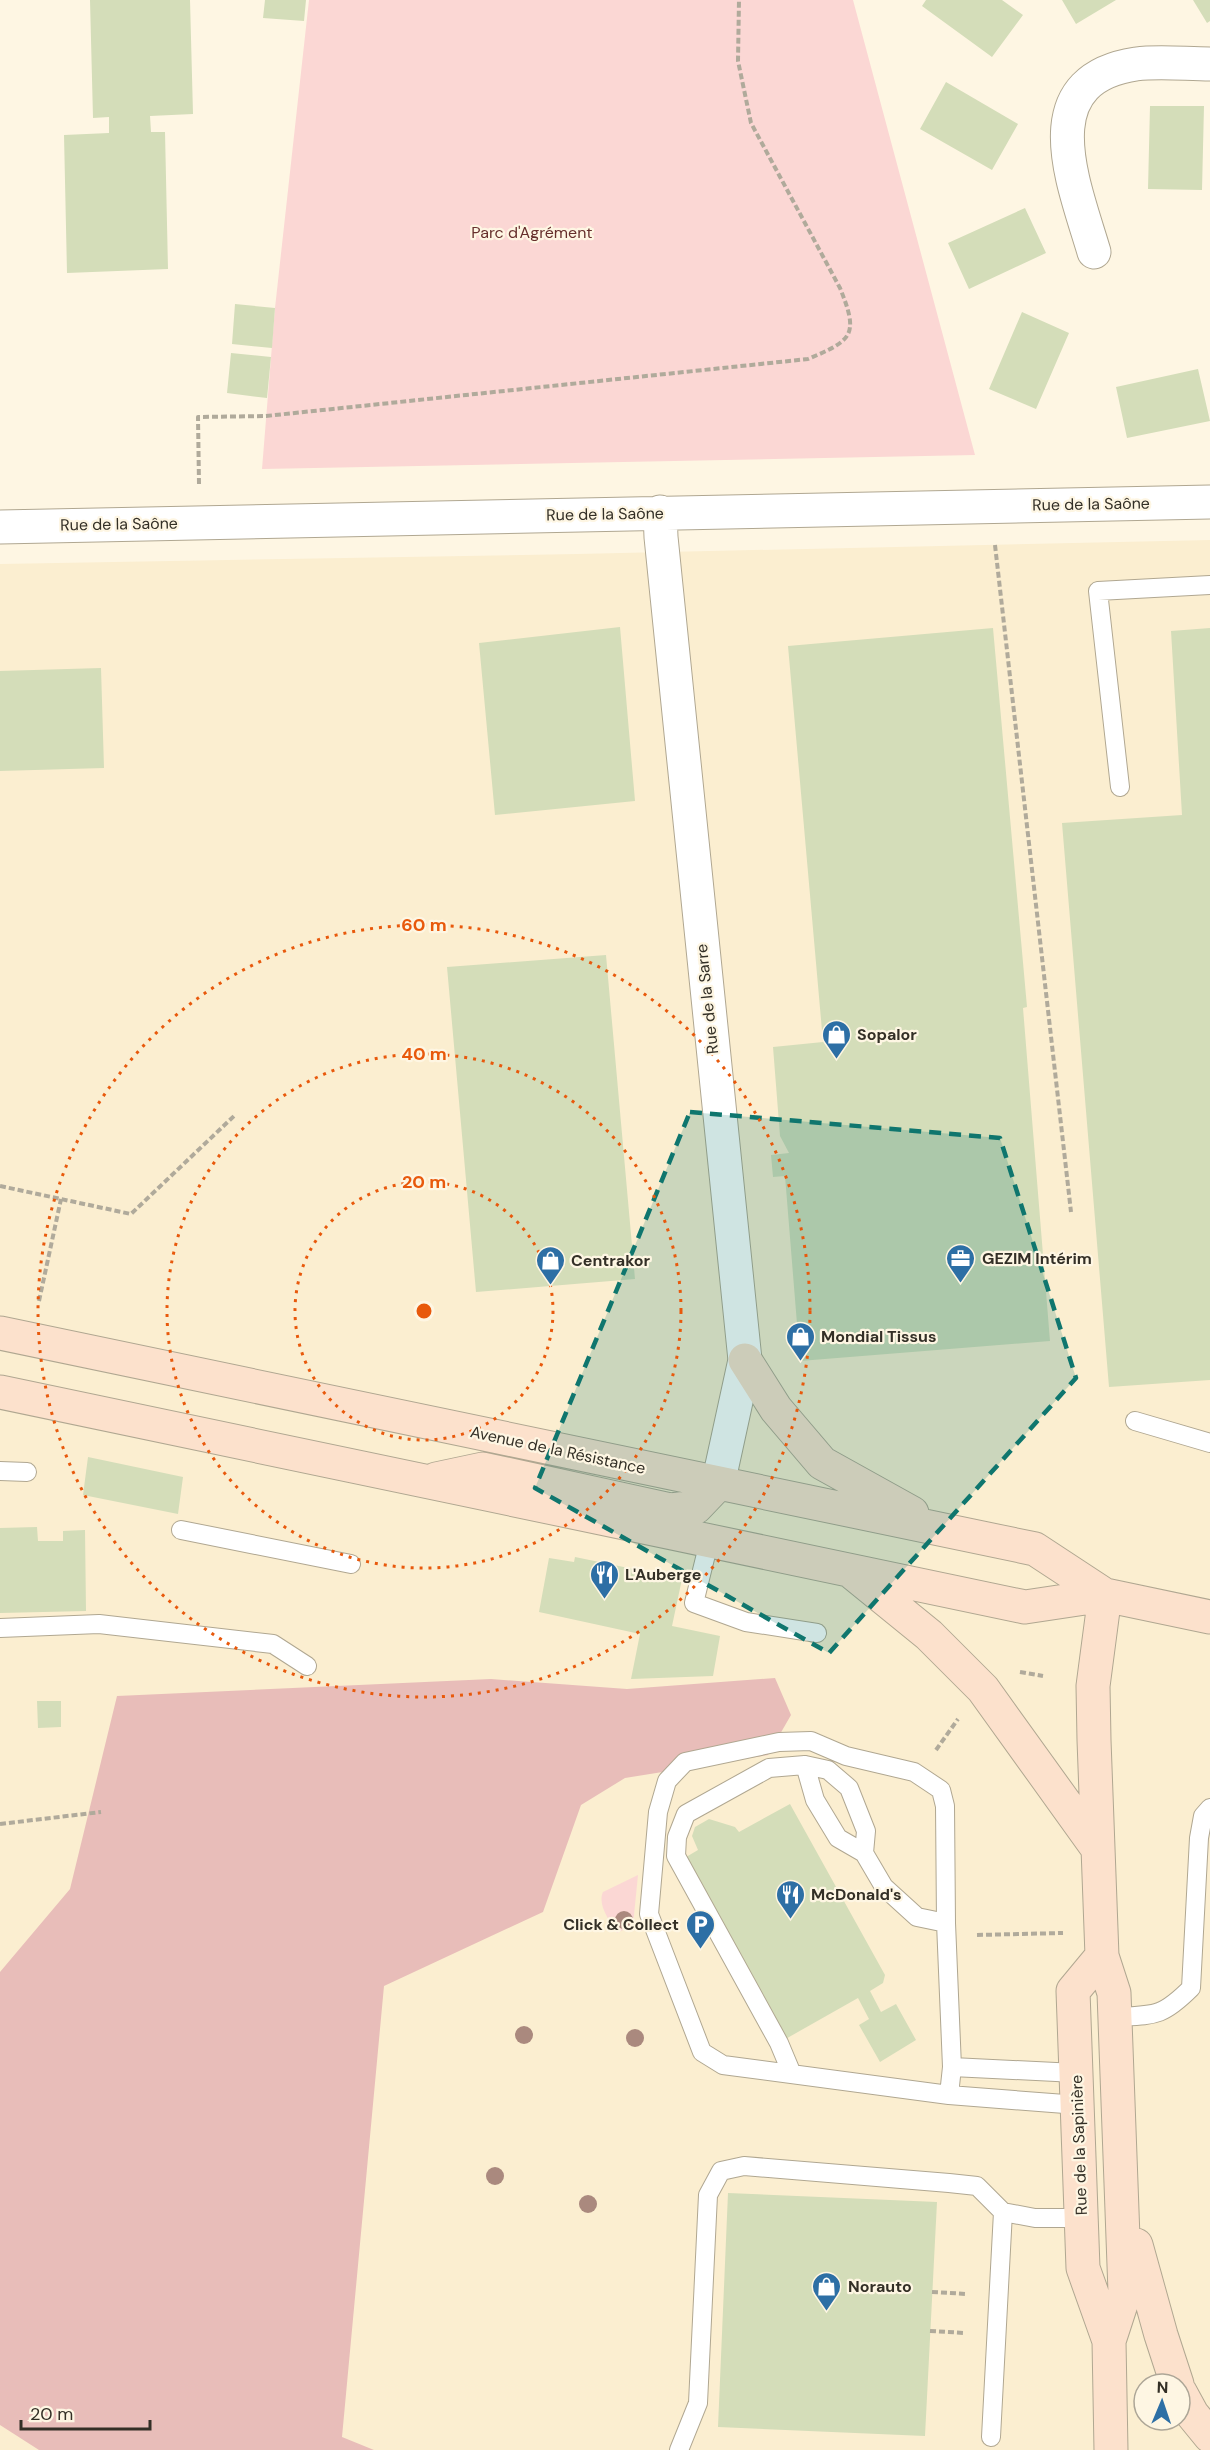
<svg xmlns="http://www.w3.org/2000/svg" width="1210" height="2450" font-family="'DM Sans',sans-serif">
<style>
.built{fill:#fbeed0;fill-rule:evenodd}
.green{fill:#fbd7d4}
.forest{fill:#e8bdb9}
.building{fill:#d4ddb9}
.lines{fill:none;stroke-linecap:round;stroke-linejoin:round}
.lane-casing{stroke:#b0a791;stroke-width:20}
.street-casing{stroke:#b0a791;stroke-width:35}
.secondary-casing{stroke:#b0a791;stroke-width:35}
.path{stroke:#b0aa9b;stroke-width:4;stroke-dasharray:6 3;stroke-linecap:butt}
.lane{stroke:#fff;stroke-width:18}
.street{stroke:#fff;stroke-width:33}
.secondary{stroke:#fce1cc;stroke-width:33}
.tree{fill:#aa897e}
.marked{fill:#0f766e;fill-opacity:0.2;stroke:#0f766e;stroke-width:4.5;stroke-dasharray:12 8;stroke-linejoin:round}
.ring{fill:none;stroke:#e8590c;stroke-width:3;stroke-dasharray:3 6}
.labels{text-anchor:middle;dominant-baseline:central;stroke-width:4.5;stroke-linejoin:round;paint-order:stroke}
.park-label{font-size:16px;fill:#662f2c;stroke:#fef6e3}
.street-label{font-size:16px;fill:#332f26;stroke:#fef6e3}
.poi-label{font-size:16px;font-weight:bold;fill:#332f26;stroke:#fef6e3;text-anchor:start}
.centre{fill:#e8590c;stroke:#fef6e3;stroke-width:3}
.ring-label{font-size:18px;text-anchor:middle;font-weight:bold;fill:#e8590c;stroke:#fef6e3;stroke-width:4.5;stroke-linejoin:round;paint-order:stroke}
</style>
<rect width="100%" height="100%" fill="#fef6e3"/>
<!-- built -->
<path class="built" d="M1210,540V2450H0V564L577,554ZM1144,2384H1180V2420H1144Z"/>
<!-- green -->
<path class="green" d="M309,0H853L975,455L262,469L275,308Z
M638,1875L633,1925L617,1933C610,1921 597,1905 603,1892Z"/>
<!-- forest -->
<path class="forest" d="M775,1678L791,1715L768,1755L625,1778L581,1805L543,1912L384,1986L342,2437L374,2450H39L0,2425V1972L70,1889L117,1696L491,1679L627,1689Z"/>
<!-- building -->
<path class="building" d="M90,0H190L193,114L150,116L151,132H165L168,269L67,273L64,135L109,133V117L93,118Z
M265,0H306L304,21L263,18Z
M926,0H1002L1023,15L992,57L922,6Z
M1062,0H1116L1076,24Z
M1193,0H1210V21L1207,23Z
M946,82L1018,124L992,170L920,129Z
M1150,106H1204L1202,190L1148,189Z
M1025,208L1046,253L969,289L948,243Z
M235,304L275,308L272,348L232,344Z
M1022,312L1069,333L1036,409L989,389Z
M231,353L271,357L267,398L227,393Z
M1198,369L1210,421L1127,438L1116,387Z
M620,627L635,801L495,815L479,643Z
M993,628L1027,1007L1023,1008L1050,1341L800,1361L785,1176L773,1177L771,1155L789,1153L780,1136L773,1047L823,1042L788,646Z
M1210,628V1380L1109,1387L1062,823L1182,815L1171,631Z
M101,668L104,768L0,771V671Z
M606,955L635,1279L476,1292L447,967Z
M88,1457L183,1477L178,1514L83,1495Z
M37,1527L38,1541H63V1531L85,1530L86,1611L0,1613V1528Z
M575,1557L682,1579L672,1626L720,1636L713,1676L631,1679L640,1634L539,1612L549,1558L574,1562Z
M37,1701H61V1727L38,1728Z
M790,1804L885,1975L883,1983L870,1991L881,2012L896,2004L916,2040L880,2062L859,2025L869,2019L858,1998L782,2041L681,1860L698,1850L692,1836L695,1827L709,1819L735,1827L739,1832Z
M728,2193L937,2202L925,2436L718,2427Z"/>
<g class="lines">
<defs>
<path id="lane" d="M1120,787L1098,591L1210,585
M1135,1421L1210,1443
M0,1471L27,1472
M181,1530L351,1564
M709,1542L694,1603L746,1622L817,1633
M0,1628L99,1624L273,1644L307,1666
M805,1765L815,1800L838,1838L864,1853L884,1887L917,1917L946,1923
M1115,2017C1155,2015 1162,2017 1191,1988L1199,1838L1203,1816L1210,1808
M952,2067L1076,2073
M792,2074L779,2043L676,1856L677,1837L686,1814L769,1768L805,1765L828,1770L849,1788L866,1831L864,1853
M949,2095L952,2067L946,1923L945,1806L941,1790L914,1772L846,1756L811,1741L779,1742L685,1762L667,1781L658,1812L649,1914L702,2052L723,2065L949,2095L1078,2105
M991,2437L1003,2212
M679,2450L698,2403L708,2195L721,2171L744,2166L949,2183L977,2186L1003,2212L1035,2218H1082"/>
<path id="street" d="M1094,252C1074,184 1029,80 1136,64C1160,61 1186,64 1210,64
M660,512L661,537L745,1360L718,1484
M0,527L1210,502"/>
<path id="secondary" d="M0,1333L1035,1549L1105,1595
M745,1360L776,1409L822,1463L912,1513
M0,1392L1025,1607L1105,1595L1210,1617
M436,1479L483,1469L671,1510L696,1507L718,1484
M854,1574L929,1635L983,1689L1098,1849
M1105,1595L1093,1686L1094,1740L1102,1956L1114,1993L1125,2292L1109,2341
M1102,1956L1073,1991L1083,2268L1109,2341L1111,2450
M1136,2245L1161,2335L1177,2384
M1180,2392L1192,2414L1210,2436"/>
</defs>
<!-- lane casing -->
<use href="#lane" class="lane-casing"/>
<!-- street casing -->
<use href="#street" class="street-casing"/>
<!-- secondary casing -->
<use href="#secondary" class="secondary-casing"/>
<!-- path -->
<path class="path" d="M199,484L198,417L266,416L808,359C853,340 859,335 840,288L751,123L738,61L739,0
M995,545L1071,1212
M0,1186L131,1214L234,1116
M39,1301L61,1199
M1020,1672L1043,1676
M936,1750L958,1719
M0,1824L101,1812
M977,1935L1063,1933
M932,2292L967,2294
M930,2331L965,2333"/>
<!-- lane -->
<use href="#lane" class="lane"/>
<!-- street -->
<use href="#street" class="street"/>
<!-- secondary -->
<use href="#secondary" class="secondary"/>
</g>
<!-- trees -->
<g class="tree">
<circle cx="624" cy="1920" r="9"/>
<circle cx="524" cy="2035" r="9"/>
<circle cx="635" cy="2038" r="9"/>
<circle cx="495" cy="2176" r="9"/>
<circle cx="588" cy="2204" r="9"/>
</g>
<!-- marked area -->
<path class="marked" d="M690,1112L1000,1138L1076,1378L829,1653L535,1488Z"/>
<!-- distance rings -->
<g class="ring">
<circle cx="424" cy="1311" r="129"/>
<circle cx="424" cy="1311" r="257"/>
<circle cx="424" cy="1311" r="386"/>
</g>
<!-- icons -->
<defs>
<symbol id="shop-pin" viewBox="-11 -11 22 30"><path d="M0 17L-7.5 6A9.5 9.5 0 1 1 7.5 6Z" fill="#2d6fa5" stroke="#fef6e3"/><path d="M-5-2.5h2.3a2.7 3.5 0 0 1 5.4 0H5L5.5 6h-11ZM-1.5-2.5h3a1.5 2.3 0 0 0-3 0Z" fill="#fff"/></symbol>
<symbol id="office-pin" viewBox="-11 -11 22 30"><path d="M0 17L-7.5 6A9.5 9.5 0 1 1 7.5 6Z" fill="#2d6fa5" stroke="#fef6e3"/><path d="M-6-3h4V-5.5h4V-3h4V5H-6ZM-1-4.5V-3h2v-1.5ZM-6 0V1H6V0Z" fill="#fff"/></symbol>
<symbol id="restaurant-pin" viewBox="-11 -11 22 30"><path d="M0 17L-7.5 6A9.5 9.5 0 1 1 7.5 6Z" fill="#2d6fa5" stroke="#fef6e3"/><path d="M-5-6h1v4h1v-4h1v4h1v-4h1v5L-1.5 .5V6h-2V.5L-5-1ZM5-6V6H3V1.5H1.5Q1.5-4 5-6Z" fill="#fff"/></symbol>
<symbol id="parking-pin" viewBox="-11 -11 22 30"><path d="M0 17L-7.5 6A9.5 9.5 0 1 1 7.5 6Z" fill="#2d6fa5" stroke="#fef6e3"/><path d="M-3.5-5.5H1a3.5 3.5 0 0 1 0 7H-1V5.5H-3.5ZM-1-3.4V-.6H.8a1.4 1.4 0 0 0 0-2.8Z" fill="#fff"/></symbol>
</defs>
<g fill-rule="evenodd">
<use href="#shop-pin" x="820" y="1018" width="33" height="45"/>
<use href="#office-pin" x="944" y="1242" width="33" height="45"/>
<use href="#shop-pin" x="534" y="1244" width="33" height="45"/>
<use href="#shop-pin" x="784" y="1320" width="33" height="45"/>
<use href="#restaurant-pin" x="588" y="1558" width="33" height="45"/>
<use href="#restaurant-pin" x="774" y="1878" width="33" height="45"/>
<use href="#parking-pin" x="684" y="1908" width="33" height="45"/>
<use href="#shop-pin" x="810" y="2270" width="33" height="45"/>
</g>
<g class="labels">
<!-- park labels -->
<g class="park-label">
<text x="532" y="232">Parc d'Agrément</text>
</g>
<!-- street labels -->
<g class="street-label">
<text transform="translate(1091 504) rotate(-1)">Rue de la Saône</text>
<text transform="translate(605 514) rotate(-1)">Rue de la Saône</text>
<text transform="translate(119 524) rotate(-1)">Rue de la Saône</text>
<text transform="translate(707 999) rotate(-96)">Rue de la Sarre</text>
<text transform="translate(558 1450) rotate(12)">Avenue de la Résistance</text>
<text transform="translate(1079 2145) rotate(-92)">Rue de la Sapinière</text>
</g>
<!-- poi labels -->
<g class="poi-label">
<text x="857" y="1034">Sopalor</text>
<text x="982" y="1258">GEZIM Intérim</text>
<text x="571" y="1260">Centrakor</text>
<text x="821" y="1336">Mondial Tissus</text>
<text x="625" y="1574">L'Auberge</text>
<text x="811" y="1894">McDonald's</text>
<text x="679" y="1924" text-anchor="end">Click &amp; Collect</text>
<text x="848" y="2286">Norauto</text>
</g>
</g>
<circle cx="424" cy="1311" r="9" class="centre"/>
<g class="ring-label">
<text x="424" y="931">60 m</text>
<text x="424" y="1060">40 m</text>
<text x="424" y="1188">20 m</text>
</g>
<!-- north arrow -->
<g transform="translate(1162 2402) rotate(2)"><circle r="28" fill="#fef6e3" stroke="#ada697" stroke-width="1.5"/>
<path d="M0-4.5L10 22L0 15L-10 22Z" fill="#2d6fa5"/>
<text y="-9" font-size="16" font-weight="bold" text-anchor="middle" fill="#332f26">N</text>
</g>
<!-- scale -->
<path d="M21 2420v9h129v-9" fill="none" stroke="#332f26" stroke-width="3"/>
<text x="30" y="2420" font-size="18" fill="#332f26" stroke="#fef6e3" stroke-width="4.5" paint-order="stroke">20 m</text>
</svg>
